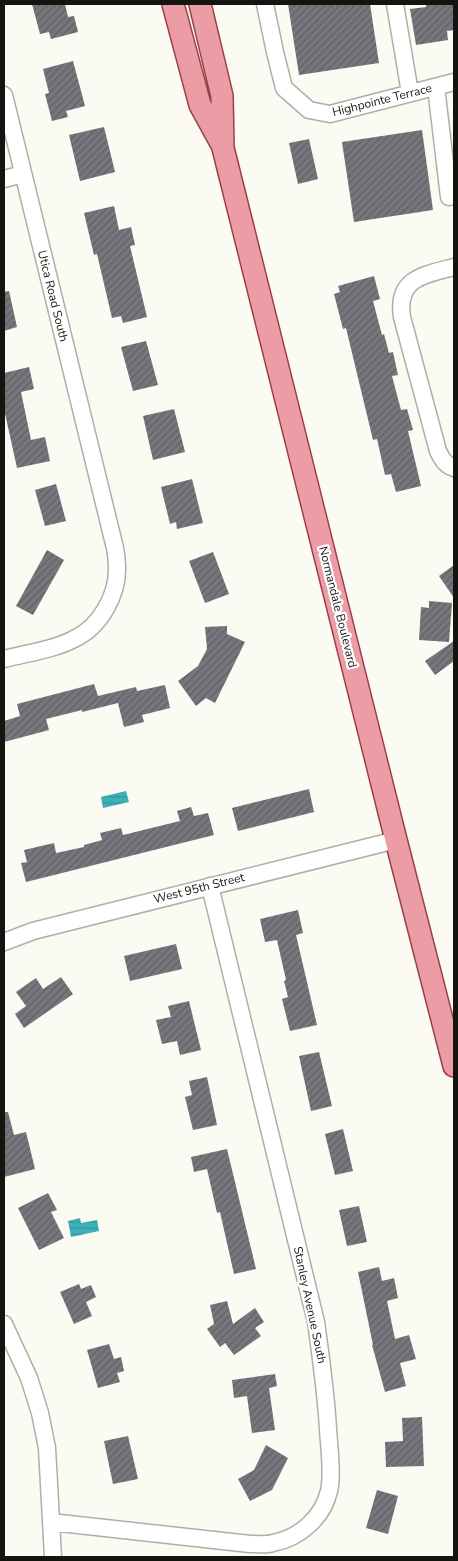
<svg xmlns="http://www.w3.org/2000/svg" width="458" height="1561" font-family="'Nunito Sans',sans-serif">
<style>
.water{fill:url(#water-rules)}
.building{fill:url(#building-hatch)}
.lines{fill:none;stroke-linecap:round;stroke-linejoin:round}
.minor-casing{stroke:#afaea7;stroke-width:19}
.major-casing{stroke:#974249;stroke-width:24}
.minor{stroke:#fff;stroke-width:16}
.major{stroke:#eb9ca4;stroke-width:21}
.labels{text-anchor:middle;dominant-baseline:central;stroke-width:4.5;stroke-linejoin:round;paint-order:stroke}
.street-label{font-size:12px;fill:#141411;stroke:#fff}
</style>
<defs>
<pattern id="water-rules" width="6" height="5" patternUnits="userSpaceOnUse" patternTransform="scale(1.25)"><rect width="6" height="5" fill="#3cb0b6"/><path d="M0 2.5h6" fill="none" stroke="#34969b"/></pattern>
<pattern id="building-hatch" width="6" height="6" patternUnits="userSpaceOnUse" patternTransform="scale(1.25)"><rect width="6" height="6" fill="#77767c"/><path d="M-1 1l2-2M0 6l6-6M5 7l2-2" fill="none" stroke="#606064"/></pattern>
</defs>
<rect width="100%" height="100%" fill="#fbfaf3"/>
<!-- water -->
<path class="water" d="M126,791L129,802L103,808L101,797Z
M80,1218L81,1223L97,1220L99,1231L71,1237L68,1221Z"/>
<!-- building -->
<path class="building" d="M32,4H65L68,17L74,16L78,32L51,39L49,32L40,34Z
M288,4H370L379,63L299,75Z
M426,4H454V30L447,31L448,40L416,45L410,9L426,7Z
M73,61L85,106L66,111L68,117L52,121L45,94L49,93L43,69Z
M104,127L115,172L80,181L69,135Z
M422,130L433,210L354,222L342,142Z
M309,139L318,179L298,184L289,143Z
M114,206L119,230L131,227L135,245L130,246L147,317L123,323L121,316L112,318L97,254L94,255L84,213Z
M374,276L380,299L373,301L382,335L384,334L389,353L393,352L398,375L392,376L401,410L407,409L413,430L408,431L421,486L396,492L391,474L385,475L377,439L373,440L346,328L343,329L334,294L340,292L338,286Z
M9,291L17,327L4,331V292Z
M146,341L158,385L133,391L121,347Z
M29,367L34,389L21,392L31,440L45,437L50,461L17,468L4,409V373Z
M174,409L185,452L153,460L143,416Z
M192,479L203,523L177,529L176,522L170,524L161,487Z
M56,484L66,521L45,526L35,490Z
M47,550L64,560L33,615L16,606Z
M213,552L229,594L205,603L189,561Z
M454,565V598L439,576Z
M429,601L452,603L449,642L419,640L421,607L429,608Z
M227,626V634L245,642L215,703L206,698L196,706L178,681L198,666L207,649L205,627Z
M454,641V661L435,675L425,661Z
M94,684L98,696L136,687L137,691L165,685L170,708L142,715L144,722L124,727L118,703L82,712V710L46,719L49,730L4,742V721L20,716L17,704Z
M309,789L314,812L238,831L232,808Z
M191,807L194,816L208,813L214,835L26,882L21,863L27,862L24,850L54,843L56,853L84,847V845L102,840L100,833L121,828L123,835L180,821L177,811Z
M298,910L303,933L296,935L317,1025L290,1031L282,999L288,997L284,981L286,980L277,940L265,942L260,919Z
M176,944L182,969L130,981L124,956Z
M61,977L73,994L24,1028L15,1014L26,1006L16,992L36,978L43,989Z
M189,1001L201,1050L180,1055L177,1041L162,1044L156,1020L171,1017L168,1006Z
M319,1052L332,1106L311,1111L299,1056Z
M207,1077L217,1125L193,1130L185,1097L192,1095L189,1081Z
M4,1112H8L14,1135L26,1132L35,1169L4,1177Z
M343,1129L353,1171L335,1175L325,1134Z
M227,1149L256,1269L234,1274L220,1212L217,1213L207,1169L194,1172L191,1157Z
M48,1193L57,1210L51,1212L64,1238L39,1250L18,1208Z
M359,1206L367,1242L347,1246L339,1210Z
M379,1267L382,1281L394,1278L398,1298L387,1301L395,1339L409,1335L416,1359L400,1363L406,1386L385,1392L372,1345H373L358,1272Z
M79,1284L81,1289L91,1285L96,1297L86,1302L92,1316L74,1324L60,1292Z
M227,1301L233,1324L255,1308L264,1322L255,1328L261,1336L234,1355L225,1343L220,1347L207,1329L214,1324L210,1305Z
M109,1344L114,1359L121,1357L124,1371L117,1373L120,1382L98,1388L87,1350Z
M275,1374L277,1386L269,1388L275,1430L252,1433L247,1396L234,1398L232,1380Z
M422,1417L424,1466L386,1467L385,1442L403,1441L402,1418Z
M128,1436L138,1479L113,1484L104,1441Z
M266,1445L288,1458L272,1490L250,1501L238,1479L254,1470Z
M377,1490L398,1496L388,1534L366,1528Z"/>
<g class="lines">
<defs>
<path id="minor" d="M265,4L275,52L284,88L309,110L330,114L454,82
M395,4L410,93
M436,87L449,197
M4,95L115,548C116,554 117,560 117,567C118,595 100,627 74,639C53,650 27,653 4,659
M4,179L23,174
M454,267C424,275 396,278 402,317L438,451C442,459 445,465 454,468
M4,942L33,931L396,840
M4,1324L29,1378L40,1413L47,1448L53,1557
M51,1522L250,1544C258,1544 266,1545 273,1543C300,1538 323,1517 329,1491C333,1475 329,1446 328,1429C326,1393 321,1358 316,1322L210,886"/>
<path id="major" d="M173,4L200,105L222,145
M200,4L222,96L223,148L396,840L454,1066"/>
</defs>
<!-- minor casing -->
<use href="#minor" class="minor-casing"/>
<!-- major casing -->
<use href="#major" class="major-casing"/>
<!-- minor -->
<use href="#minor" class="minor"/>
<!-- major -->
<use href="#major" class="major"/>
</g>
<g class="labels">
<!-- street labels -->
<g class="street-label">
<text transform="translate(382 100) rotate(-14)">Highpointe Terrace</text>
<text transform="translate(53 296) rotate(76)">Utica Road South</text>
<text transform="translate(338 607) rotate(76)">Normandale Boulevard</text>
<text transform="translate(199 888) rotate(-14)">West 95th Street</text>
<text transform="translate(310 1305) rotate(78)">Stanley Avenue South</text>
</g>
</g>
<!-- border -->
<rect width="458" height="1561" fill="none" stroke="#141411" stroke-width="10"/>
</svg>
